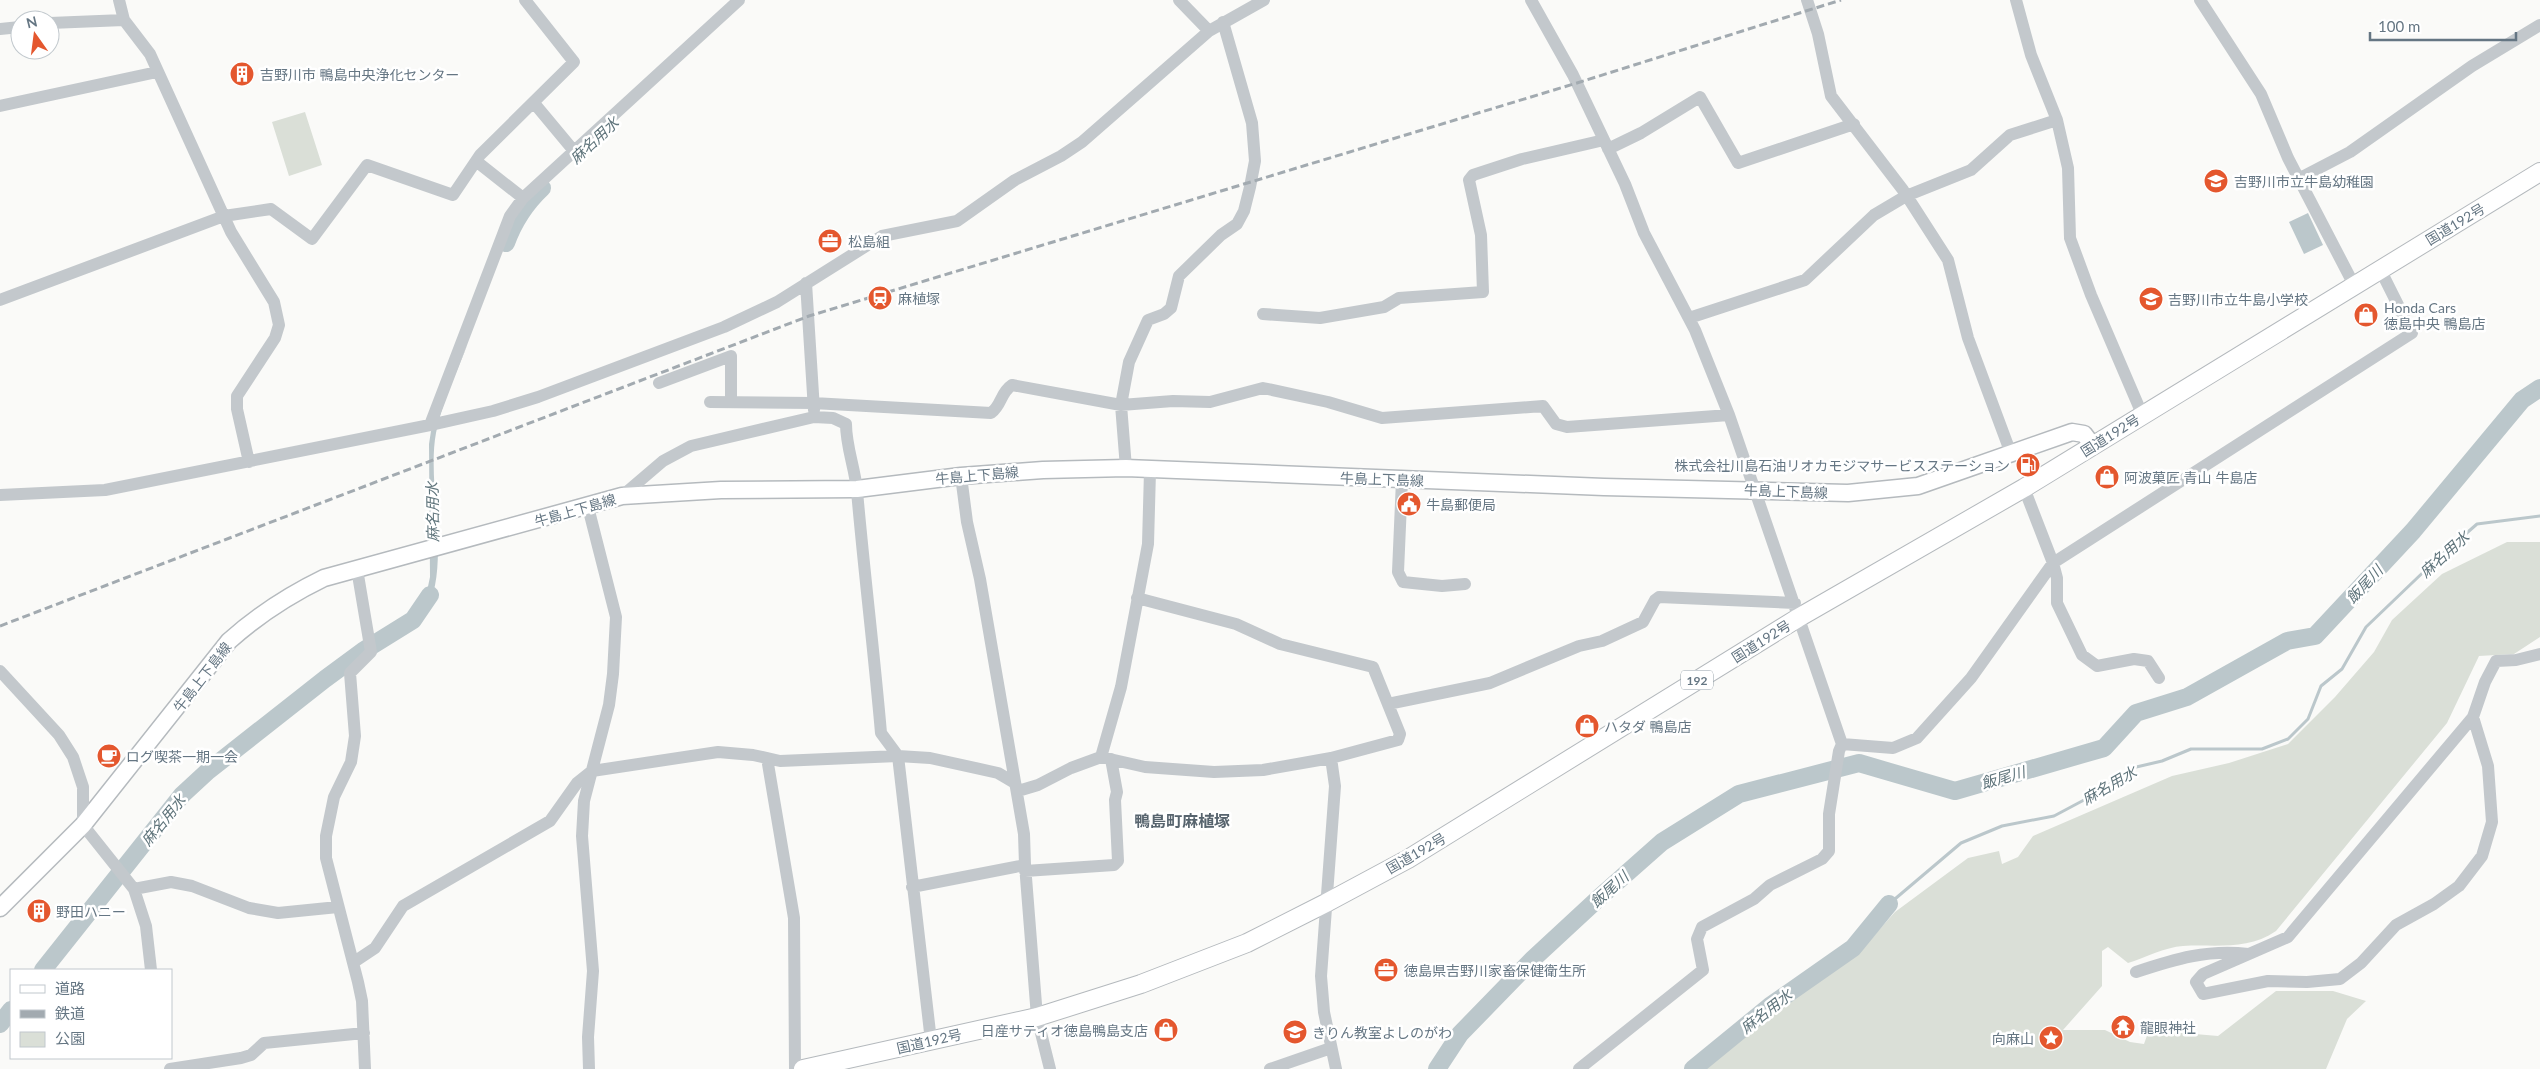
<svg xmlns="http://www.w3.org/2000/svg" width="2540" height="1069" font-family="Lato,'Noto Sans JP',sans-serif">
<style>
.green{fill:#dadfd7}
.water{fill:#bbc7cb}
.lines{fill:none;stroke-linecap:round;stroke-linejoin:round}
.stream{stroke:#bbc7cb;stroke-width:3}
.river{stroke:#bbc7cb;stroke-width:18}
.major-casing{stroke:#b5babe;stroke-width:19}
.highway-casing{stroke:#b4b9bd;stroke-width:20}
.minor{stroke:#c3c8cc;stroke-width:12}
.major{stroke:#fff;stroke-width:16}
.highway{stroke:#fff;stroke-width:18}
.rail{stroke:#a2aab0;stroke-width:3;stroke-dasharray:8 4;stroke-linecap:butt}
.labels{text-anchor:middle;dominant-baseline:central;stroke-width:5;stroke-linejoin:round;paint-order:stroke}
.shield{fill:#fff;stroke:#939fa8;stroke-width:1}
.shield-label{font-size:12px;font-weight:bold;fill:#657683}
.poi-label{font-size:14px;fill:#657683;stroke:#fff;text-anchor:start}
.street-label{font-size:14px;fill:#657683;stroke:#fff}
.water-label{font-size:15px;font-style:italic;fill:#60757c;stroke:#fff}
.quarter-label{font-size:16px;font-weight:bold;fill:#57646e;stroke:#fff}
</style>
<rect width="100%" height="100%" fill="#fafaf8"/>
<!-- green -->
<path class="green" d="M305,112L322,165L289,176L272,122Z
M2507,542H2540V637L2514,654L2479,656L2447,723L2276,931C2247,951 2215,944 2183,946C2165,947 2144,958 2128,963L2108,947L2102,951V986L2063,1030H2105L2130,1042L2144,1044L2149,1030L2218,1036L2276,991H2333L2366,1001L2347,1019L2326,1069H1702L1763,1019L1862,949L1895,912L1968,858L1999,851L2002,864L2018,857L2033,836L2172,776L2229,763L2288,744L2335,697L2374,652L2392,620L2442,574Z"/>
<!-- water -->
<path class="water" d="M2308,213L2323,245L2304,254L2289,222Z
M468,343C457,372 441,404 436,433C426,485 453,570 424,614L413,616L426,596L430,577L429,444L431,431Z"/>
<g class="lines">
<!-- stream -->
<path class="stream" d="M1889,904L1961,843L2002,826L2054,816L2099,792L2132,768L2162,761L2191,749H2262L2288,739L2308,719L2321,686L2342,669L2366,627L2437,559L2477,524L2540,516"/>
<!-- river -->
<path class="river" d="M506,243C514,221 525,204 542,188
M43,970L182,795L208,771L325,679L363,651L413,620L430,595
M0,1024L11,1010
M1437,1069L1460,1034L1534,958L1601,896L1662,842L1739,794L1859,763L1955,791L2104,748L2136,713L2187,697L2287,641L2315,636L2413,531L2522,400L2540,388
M1693,1069L1770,1006L1853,948L1889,904"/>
<defs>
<path id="major" d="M0,908L83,825L229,641C258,615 289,595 324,578L622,496L721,490L857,489L961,476L1043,470L1126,468L1604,487L1848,493L1918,486L2072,432L2084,434L2093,446"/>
<path id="highway" d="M803,1069L1037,1017L1141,984L1247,943L1326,903L1408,859L1798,618L2024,488L2540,172"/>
</defs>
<!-- major casing -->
<use href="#major" class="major-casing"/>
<!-- highway casing -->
<use href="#highway" class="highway-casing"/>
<!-- minor -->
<path class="minor" d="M119,0L124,20L150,54L231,232L274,302L279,325L275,338L237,396V409L249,462
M1179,0L1209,31
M1531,0L1573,75L1625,184L1644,233L1695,330L1729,415L1842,744L1839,751L1829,814V851L1822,859L1770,885L1754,899L1702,927L1697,939L1703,970L1579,1069
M1807,0L1818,34L1831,96L1903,190L1948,260L1968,338L2010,451
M2016,0L2031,55L2057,120L2068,168L2070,238L2091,295L2142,414
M2200,0L2261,94L2288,158L2354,285
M50,23L124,20
M0,29L20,27
M534,103L574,151
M0,106L157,72
M1608,149L1641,133L1700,97L1738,163L1854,124
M476,161L523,198
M2300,178L2350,152L2472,66L2540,25
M806,283L814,410
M0,300L224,216L271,209L312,239L367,165L453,195L480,155L574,62L525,0
M1263,314L1320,318L1384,307L1399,298L1483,292L1481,235L1469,180L1473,175L1522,159L1604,140
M1689,318L1805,280L1874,215L1906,196L1971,170L2010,135L2057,120
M659,383L731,356V402
M710,402L813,403L991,413C1002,405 1000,393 1012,385L1121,405L1173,401L1210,402L1263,388L1328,402L1382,418L1543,406L1556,424L1567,427L1729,415
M430,425L510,216L523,198L739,0
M1126,468L1121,405L1129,362L1148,320L1164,314L1171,308L1179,276L1221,235L1237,224L1244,211L1250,187L1255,161L1252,123L1223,22
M961,476L967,522L980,579L1024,834L1025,865L1037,1017L1050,1069
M1402,480L1398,572L1403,582L1442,586L1465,584
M2024,488L2053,563L2057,578V603L2082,655L2097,666L2134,659L2148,661L2159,678
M0,495L105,490L430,425L493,411L538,397L724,327L777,302L882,236L957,221L1015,180L1061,156L1082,142L1209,31L1264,0
M622,496L663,461L691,446L814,417L833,418L846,424C846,447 855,468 857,491C864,571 874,652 881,733L898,756L931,1041
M588,507L616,617L613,674L609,705L584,801L582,836L593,971L588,1037L589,1069
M357,569L371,652L350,673L355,736L351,762L334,797L326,836V858L358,982L362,1001L365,1069
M1137,598L1236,624L1280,644L1373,667L1400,734L1398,740L1331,758
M0,671L59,735L73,757L83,787V825L134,889L146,926L151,970
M1388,704L1490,683L1579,646L1602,641L1643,622L1655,600L1659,597L1795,603
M2473,717L2288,937L2203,974L2196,982L2203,994L2268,981L2307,982L2340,979L2361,963L2396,925L2434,904L2459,886L2482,856L2492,822L2488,766L2473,717L2485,682L2496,661L2516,660L2540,654
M1842,744L1893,748L1917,738L1971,678L2053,563L2412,333L2380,269
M1101,757L1121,687L1148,544L1150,471
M767,758L794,918L795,1069
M1018,791L1038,785L1071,768L1101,757L1145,767L1214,772L1263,770L1331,758L1335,786L1321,976L1324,1012L1336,1069
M1025,871L1114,865L1118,861L1115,800L1117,792L1111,759
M912,887L1025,865
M134,889L171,882L192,886L249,908L278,913L338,907
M354,962L375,948L403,906L550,821L577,783L592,771L718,752L753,755L780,761L898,756L930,758L998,773L1015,783
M2136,972C2175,959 2208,949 2248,954
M170,1069L241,1058L251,1055L264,1043L364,1033
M1270,1069L1331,1048"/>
<!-- major -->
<use href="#major" class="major"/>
<!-- highway -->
<use href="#highway" class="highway"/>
<!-- rail -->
<path class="rail" d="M0,626L809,316L1577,83L1841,0"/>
</g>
<!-- icons -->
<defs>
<symbol id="building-disc" viewBox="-11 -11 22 22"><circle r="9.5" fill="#e4572e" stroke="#fff"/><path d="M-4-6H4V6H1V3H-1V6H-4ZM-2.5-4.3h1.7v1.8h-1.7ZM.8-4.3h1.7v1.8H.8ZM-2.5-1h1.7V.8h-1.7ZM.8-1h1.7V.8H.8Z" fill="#fff"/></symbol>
<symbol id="school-disc" viewBox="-11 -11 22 22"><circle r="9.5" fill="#e4572e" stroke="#fff"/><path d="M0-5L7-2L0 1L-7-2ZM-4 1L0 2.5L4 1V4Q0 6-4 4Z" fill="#fff"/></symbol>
<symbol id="office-disc" viewBox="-11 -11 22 22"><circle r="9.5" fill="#e4572e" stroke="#fff"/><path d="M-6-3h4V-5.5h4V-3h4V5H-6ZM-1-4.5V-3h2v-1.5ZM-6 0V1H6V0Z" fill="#fff"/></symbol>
<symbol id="station-disc" viewBox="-11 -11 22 22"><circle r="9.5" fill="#e4572e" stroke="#fff"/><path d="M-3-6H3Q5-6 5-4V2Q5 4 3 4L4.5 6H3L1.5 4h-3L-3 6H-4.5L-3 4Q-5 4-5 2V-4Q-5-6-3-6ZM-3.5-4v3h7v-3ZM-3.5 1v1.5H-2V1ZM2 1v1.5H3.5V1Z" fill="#fff"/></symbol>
<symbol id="shop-disc" viewBox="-11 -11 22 22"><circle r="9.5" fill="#e4572e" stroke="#fff"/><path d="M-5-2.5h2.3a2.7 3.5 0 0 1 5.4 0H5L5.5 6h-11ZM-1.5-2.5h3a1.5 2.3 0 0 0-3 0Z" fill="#fff"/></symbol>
<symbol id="fuel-disc" viewBox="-11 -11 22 22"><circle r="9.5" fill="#e4572e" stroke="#fff"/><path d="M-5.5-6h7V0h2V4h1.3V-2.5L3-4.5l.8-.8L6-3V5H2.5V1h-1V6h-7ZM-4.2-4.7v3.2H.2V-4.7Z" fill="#fff"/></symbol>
<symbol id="civic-disc" viewBox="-11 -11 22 22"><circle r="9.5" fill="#e4572e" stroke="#fff"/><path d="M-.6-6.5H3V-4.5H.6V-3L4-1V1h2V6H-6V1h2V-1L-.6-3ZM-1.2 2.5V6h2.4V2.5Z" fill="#fff"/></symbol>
<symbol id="cafe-disc" viewBox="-11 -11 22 22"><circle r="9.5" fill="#e4572e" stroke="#fff"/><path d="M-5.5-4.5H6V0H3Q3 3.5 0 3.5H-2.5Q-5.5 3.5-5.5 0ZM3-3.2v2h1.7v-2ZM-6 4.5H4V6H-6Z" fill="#fff"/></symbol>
<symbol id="temple-disc" viewBox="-11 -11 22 22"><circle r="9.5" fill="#e4572e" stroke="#fff"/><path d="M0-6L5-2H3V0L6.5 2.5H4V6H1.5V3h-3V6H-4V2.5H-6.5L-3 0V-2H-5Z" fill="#fff"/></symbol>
<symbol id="sight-disc" viewBox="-11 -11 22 22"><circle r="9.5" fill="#e4572e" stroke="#fff"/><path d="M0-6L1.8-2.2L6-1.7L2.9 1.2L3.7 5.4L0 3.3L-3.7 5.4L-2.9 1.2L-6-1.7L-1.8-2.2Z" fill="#fff"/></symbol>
</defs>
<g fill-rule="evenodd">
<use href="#building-disc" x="228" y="60" width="28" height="28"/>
<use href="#school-disc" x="2202" y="167" width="28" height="28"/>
<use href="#office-disc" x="816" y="227" width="28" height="28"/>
<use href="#station-disc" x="866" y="284" width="28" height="28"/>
<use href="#school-disc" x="2137" y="285" width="28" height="28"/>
<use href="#shop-disc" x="2352" y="301" width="28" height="28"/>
<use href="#fuel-disc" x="2014" y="451" width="28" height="28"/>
<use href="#shop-disc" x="2093" y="463" width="28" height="28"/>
<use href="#civic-disc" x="1395" y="490" width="28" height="28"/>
<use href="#shop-disc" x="1573" y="712" width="28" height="28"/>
<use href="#cafe-disc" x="95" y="742" width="28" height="28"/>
<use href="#building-disc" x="25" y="897" width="28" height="28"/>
<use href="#office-disc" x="1372" y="956" width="28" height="28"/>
<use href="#temple-disc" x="2109" y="1013" width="28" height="28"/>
<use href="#shop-disc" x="1152" y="1016" width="28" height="28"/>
<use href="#school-disc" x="1281" y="1018" width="28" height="28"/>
<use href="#sight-disc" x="2037" y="1024" width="28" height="28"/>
</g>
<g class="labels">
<!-- shield labels -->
<rect class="shield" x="1681" y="670.5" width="32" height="19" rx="4"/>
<g class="shield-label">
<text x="1697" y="680">192</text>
</g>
<!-- poi labels -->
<g class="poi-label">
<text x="260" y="74">吉野川市 鴨島中央浄化センター</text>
<text x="2234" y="181">吉野川市立牛島幼稚園</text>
<text x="848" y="241">松島組</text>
<text x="898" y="298">麻植塚</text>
<text x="2168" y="299">吉野川市立牛島小学校</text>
<text x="2384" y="307">Honda Cars<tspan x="2384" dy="16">徳島中央 鴨島店</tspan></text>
<text x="2010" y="465" text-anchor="end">株式会社川島石油リオカモジマサービスステーション</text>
<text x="2124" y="477">阿波菓匠 青山 牛島店</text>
<text x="1426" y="504">牛島郵便局</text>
<text x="1604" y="726">ハタダ 鴨島店</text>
<text x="126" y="756">ログ喫茶一期一会</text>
<text x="56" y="911">野田ハニー</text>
<text x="1404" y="970">徳島県吉野川家畜保健衛生所</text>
<text x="2140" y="1027">龍眼神社</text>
<text x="1148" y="1030" text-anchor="end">日産サティオ徳島鴨島支店</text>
<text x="1312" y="1032">きりん教室よしのがわ</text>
<text x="2034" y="1038" text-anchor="end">向麻山</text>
</g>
<!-- street labels -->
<g class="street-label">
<text transform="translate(2455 224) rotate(-31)">国道192号</text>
<text transform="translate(2110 435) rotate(-32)">国道192号</text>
<text transform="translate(977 475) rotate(-5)">牛島上下島線</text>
<text transform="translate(1382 479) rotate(2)">牛島上下島線</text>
<text transform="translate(1786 491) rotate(2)">牛島上下島線</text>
<text transform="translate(575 510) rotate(-16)">牛島上下島線</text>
<text transform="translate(1761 641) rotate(-32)">国道192号</text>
<text transform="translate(202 677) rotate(-52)">牛島上下島線</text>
<text transform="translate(1416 853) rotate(-30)">国道192号</text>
<text transform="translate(929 1041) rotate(-13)">国道192号</text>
</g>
<!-- water labels -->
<g class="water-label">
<text transform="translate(594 140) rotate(-43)">麻名用水</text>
<text transform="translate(432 512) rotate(-91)">麻名用水</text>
<text transform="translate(2444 554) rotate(-42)">麻名用水</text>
<text transform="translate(2364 584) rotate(-47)">飯尾川</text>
<text transform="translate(2003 777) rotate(-16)">飯尾川</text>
<text transform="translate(2109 785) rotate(-30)">麻名用水</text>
<text transform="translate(163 820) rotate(-51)">麻名用水</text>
<text transform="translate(1609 889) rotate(-42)">飯尾川</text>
<text transform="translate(1766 1011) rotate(-38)">麻名用水</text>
</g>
<!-- quarter labels -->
<g class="quarter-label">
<text x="1182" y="820">鴨島町麻植塚</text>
</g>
</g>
<!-- legend -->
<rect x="10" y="969" width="162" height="90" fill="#ffffff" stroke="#c1c8cd"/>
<rect x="20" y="985" width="25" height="8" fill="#ffffff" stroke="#c1c8cd"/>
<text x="55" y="994" font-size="15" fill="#657683">道路</text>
<rect x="20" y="1010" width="25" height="8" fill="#a2aab0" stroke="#c1c8cd"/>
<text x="55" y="1019" font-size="15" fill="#657683">鉄道</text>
<rect x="20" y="1032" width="25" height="15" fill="#dadfd7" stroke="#c1c8cd"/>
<text x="55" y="1044" font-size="15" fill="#657683">公園</text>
<!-- north arrow -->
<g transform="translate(35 35) rotate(346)"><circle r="24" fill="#ffffff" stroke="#c1c8cd"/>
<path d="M0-4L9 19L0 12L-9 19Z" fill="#e4572e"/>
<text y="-8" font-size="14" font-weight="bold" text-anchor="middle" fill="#657683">N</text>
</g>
<!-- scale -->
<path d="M2370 32v8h146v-8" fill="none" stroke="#657683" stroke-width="2.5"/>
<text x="2378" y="32" font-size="15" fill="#657683" stroke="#ffffff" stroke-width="4" paint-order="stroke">100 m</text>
</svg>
